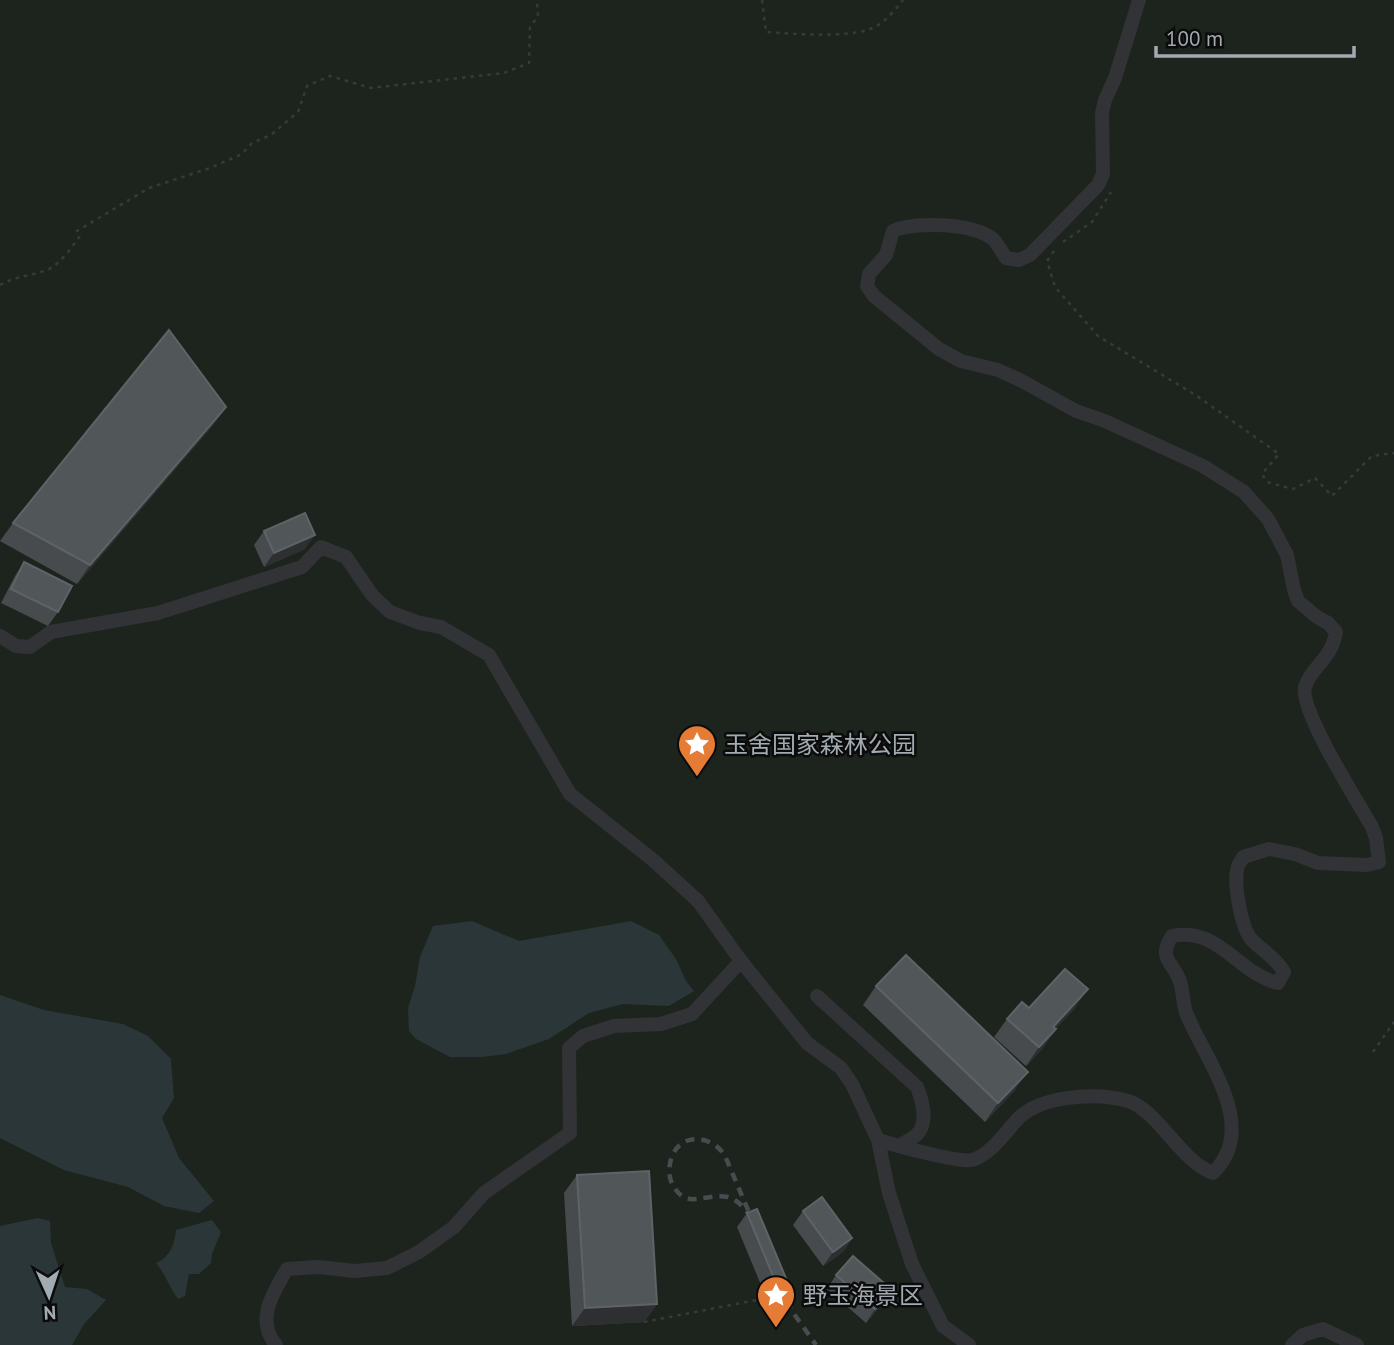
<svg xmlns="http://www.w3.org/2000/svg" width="1394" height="1345" font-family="'PT Sans','Noto Sans SC',sans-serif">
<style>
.green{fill:#1d241d}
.water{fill:#2b3639}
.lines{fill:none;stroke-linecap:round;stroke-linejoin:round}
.path{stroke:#373a3d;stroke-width:2.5;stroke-dasharray:3.5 5;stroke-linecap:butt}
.minor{stroke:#313336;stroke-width:14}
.rail{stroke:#494c4f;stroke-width:4.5;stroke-dasharray:9 7;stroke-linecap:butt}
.wall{fill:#484b4e}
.shaded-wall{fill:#2d2f31}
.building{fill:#515659;stroke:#5e6367;stroke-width:2}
.labels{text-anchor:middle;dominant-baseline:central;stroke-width:5;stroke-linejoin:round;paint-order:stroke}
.poi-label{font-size:24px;fill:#a2abb1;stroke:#0b0b0c;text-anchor:start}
</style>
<rect width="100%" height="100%" fill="#101011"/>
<!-- green -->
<path class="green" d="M0,0H1394V1345H0Z"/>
<!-- water -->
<path class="water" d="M472,921L519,941L631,921L659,935L676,959L686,981L694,991L669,1006L623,1004L589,1013L549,1039L506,1054L482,1057H450L416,1039L409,1031L408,1008L415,986L420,957L433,926Z
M0,995L44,1010L123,1024L148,1036L171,1059L174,1098L162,1118L179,1158L214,1201L199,1213L164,1206L128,1187L64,1170L0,1138Z
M38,1218L50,1221L51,1243L65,1287L87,1289L106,1300L84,1324L72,1345H0V1226Z
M212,1220L221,1232L212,1254L211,1263L199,1274H189L185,1296L178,1299C169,1287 166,1275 156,1263C169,1258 175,1244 176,1230Z"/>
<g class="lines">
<!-- path -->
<path class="path" d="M762,0L766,32C792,34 847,38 870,29C884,24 894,11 903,0
M1063,242L1092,222L1111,192
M1054,251L1047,261L1055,287L1098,336L1197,396L1279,454L1262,474L1267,482L1293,489L1315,478L1332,496L1372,456L1394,453
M0,285C18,275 33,276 49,269C62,262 71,248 80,236L77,231L149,188L210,168L242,154L252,143L271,135L298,112L307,86L330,76L371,88L504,73L529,63L530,27L538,16L537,2L540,0
M1373,1052L1394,1022
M644,1322L767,1298"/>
<!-- minor -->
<path class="minor" d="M0,636L16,646L30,647L51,632L158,613L302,567L321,547L346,557L372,595L390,612L420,623L441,627L489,655L570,794L653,860L698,901L741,961L807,1043L841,1068L852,1084L878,1140L889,1193L912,1264L943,1326L969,1345
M817,996L917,1087C922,1100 928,1119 919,1132C915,1138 905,1142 899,1146
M878,1140C894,1145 959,1163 972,1160C990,1155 1004,1134 1016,1121C1038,1095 1097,1092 1128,1101C1159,1111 1180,1161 1213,1173C1260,1127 1206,1061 1187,1015C1182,1004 1184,990 1179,979C1171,960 1158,958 1172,936C1219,926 1238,974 1278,983L1284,972C1276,958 1264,952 1253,941C1241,930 1233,882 1238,866C1239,863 1242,860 1243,857L1269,849L1295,854L1318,863L1367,865L1379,862L1376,838L1372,827C1358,802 1299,710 1305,687C1311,667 1332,659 1336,632L1328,623L1317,617L1298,601L1294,590L1287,555L1268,519L1244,492L1203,466L1105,421L1076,411L1022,381L998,370L961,361L939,349L874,296L867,286L869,274L886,255L893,231C915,221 976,223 994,240C998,245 1002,252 1006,258L1019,260L1030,255L1098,185L1103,174L1102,113L1105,100L1115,78L1139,0
M276,1345C255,1320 273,1293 287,1269L318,1267L355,1271L387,1268L419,1252L454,1227L484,1193L570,1133L569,1048L583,1036L614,1026L661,1024L692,1014L741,961
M1292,1345L1303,1335L1323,1329L1357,1345"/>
<!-- rail -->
<path class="rail" d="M752,1218C745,1210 739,1200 728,1197C704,1192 685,1213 671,1181C668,1172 669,1163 673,1154C684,1131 714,1137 725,1156L757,1231
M780,1286L792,1311L816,1345"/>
</g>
<!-- wall -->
<path class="wall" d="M226,407L213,425L77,584L0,541L13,523Z
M264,531L305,549L264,567L254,545Z
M24,562L58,612L48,626L1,603L15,576Z
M876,986L1015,1090L985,1122L863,1005Z
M1029,1008H1075L1055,1029L1043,1048L1026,1066L994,1037L1007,1019Z
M577,1175L657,1304L644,1322L572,1326L564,1193Z
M803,1211L852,1238L843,1252L823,1266L793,1225Z
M747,1213L793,1295L784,1309L773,1314L737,1227Z
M836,1275L882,1304L866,1323L827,1289Z"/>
<!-- shaded-wall -->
<path class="shaded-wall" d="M226,407L213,425L77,584L90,565Z
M315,535L305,549L264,567L274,553Z
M1088,989L1075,1008L1040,1046L1053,1027Z
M1056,1029L1043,1048L1026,1066L1039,1047Z
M1028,1072L1015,1090L985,1122L998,1103Z
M852,1238L843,1252L823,1266L833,1252Z
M892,1290L882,1304L866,1323L875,1309Z
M793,1295L784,1309L773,1314L783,1300Z
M657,1304L644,1322L572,1326L585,1308Z"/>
<!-- building -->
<path class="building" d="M169,330L226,407L90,565L13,523Z
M305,513L315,535L274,553L264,531Z
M24,562L72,586L58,612L11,589Z
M906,955L1028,1072L998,1103L876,986Z
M1065,969L1088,989L1053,1027L1056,1029L1039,1047L1007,1019L1022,1002L1029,1008Z
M649,1171L657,1304L585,1308L577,1175Z
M822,1197L852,1238L833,1252L803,1211Z
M757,1209L793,1295L783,1300L747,1213Z
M853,1256L892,1290L875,1309L836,1275Z"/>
<!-- icons -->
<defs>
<symbol id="sight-pin" viewBox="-11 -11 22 30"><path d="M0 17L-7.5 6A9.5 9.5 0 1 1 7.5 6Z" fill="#e57b35" stroke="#0b0b0c"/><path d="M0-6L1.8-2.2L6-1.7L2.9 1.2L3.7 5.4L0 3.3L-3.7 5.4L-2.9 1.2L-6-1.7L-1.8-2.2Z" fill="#fff"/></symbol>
</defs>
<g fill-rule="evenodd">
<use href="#sight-pin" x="675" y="722" width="44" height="60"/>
<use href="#sight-pin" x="754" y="1273" width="44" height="60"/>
</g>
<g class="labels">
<!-- poi labels -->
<g class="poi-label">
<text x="724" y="744">玉舍国家森林公园</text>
<text x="803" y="1295">野玉海景区</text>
</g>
</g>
<!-- north arrow -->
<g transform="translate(49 1296) rotate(177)" stroke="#0b0b0c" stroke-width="5" paint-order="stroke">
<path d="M0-5L12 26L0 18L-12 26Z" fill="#a2abb1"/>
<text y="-10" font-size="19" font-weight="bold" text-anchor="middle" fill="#a2abb1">N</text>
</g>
<!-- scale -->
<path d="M1156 46v10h198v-10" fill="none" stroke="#a2abb1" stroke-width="3.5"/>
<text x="1166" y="46" font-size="21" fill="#a2abb1" stroke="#0b0b0c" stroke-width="5" paint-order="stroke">100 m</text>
</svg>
